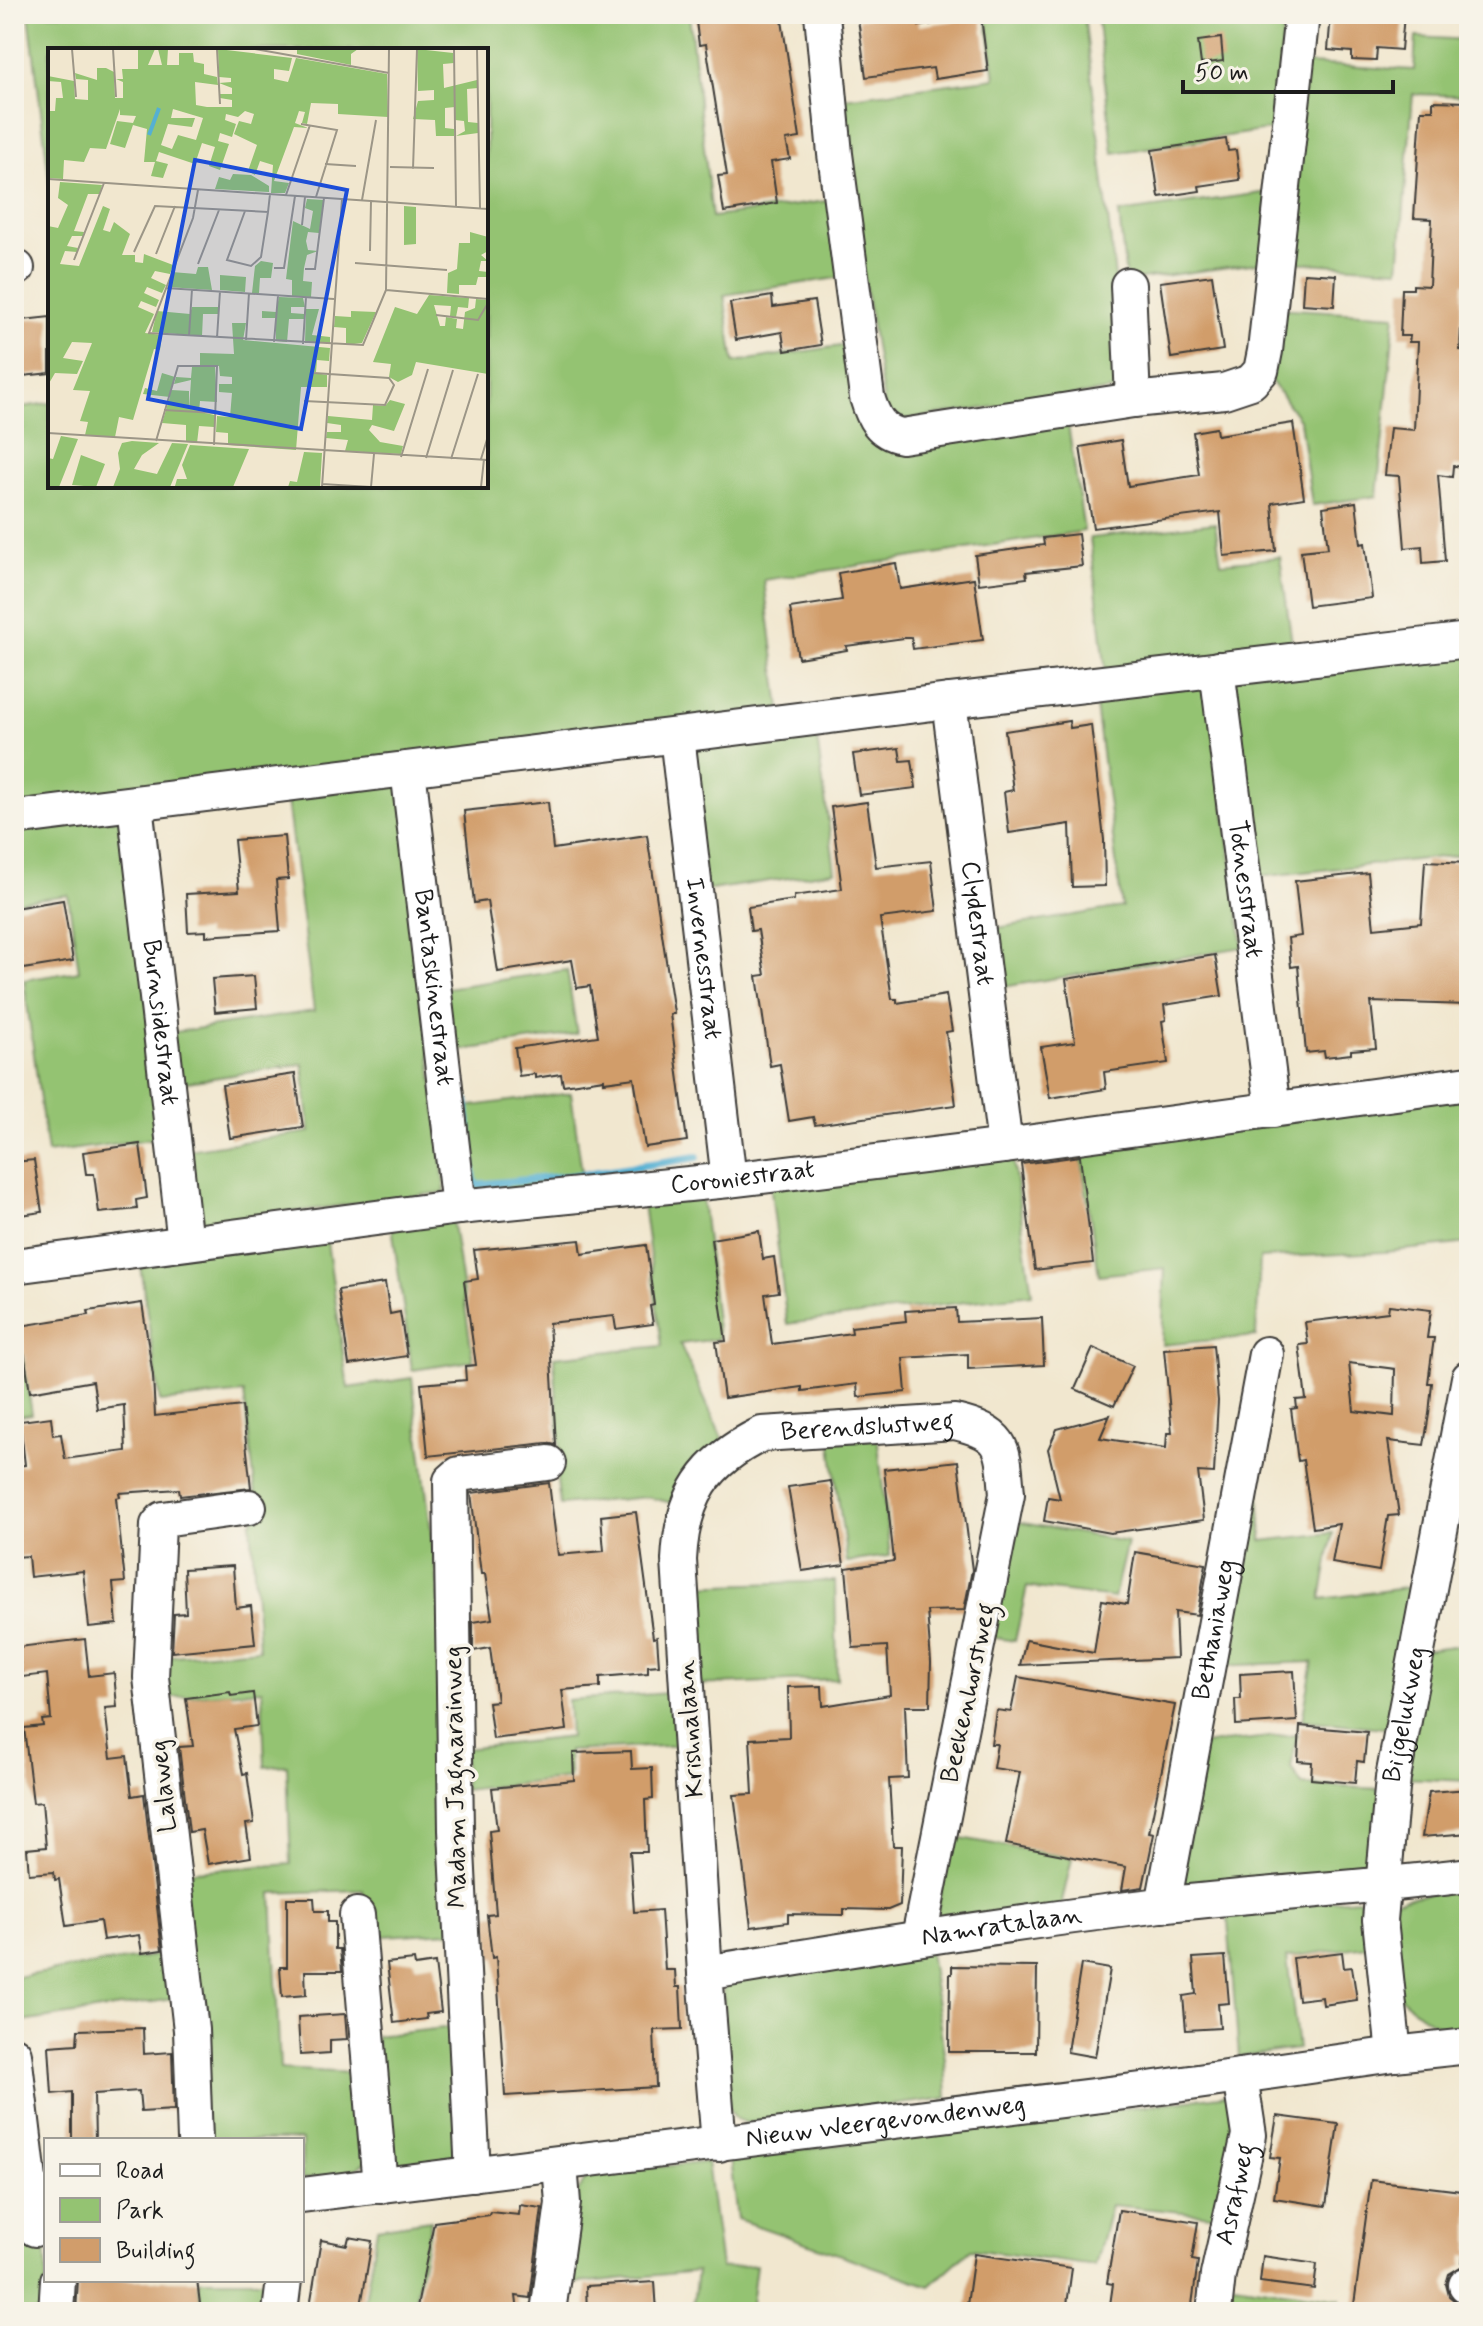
<svg xmlns="http://www.w3.org/2000/svg" width="1483" height="2326" font-family="Mynerve,sans-serif">
<style>
.green{fill:#94c372;stroke:#587047;stroke-width:2}
.lines{fill:none;stroke-linecap:round;stroke-linejoin:round}
.stream{stroke:#55b0d3;stroke-width:8}
.building{fill:#d19d6b;fill-rule:evenodd}
.minor-casing{stroke:#3c3a37;stroke-width:38}
.minor{stroke:#fff;stroke-width:34}
.labels{text-anchor:middle;dominant-baseline:central;stroke-width:7;stroke-linejoin:round;paint-order:stroke}
.street-label{font-size:26px;fill:#1c1c1c;stroke:#f7f3e8}
.inset-river{fill:none;stroke:#55b0d3;stroke-width:4}
.inset-road{fill:none;stroke:#9c9687;stroke-width:2}
.view{fill:#1d4ed8;fill-opacity:0.15;stroke:#1d4ed8;stroke-width:4}
.inset-edge{fill:none;stroke:#1c1c1c;stroke-width:4}
</style>
<rect width="100%" height="100%" fill="#f7f3e8"/>
<filter id="ink" filterUnits="userSpaceOnUse"><feTurbulence type="fractalNoise" baseFrequency=".0125" numOctaves="2"/><feDisplacementMap in="SourceGraphic" scale="16" xChannelSelector="R" yChannelSelector="G"/><feConvolveMatrix kernelMatrix="1 2 1 2 8 2 1 2 1" color-interpolation-filters="sRGB"/></filter>
<filter id="wash" filterUnits="userSpaceOnUse"><feTurbulence type="fractalNoise" baseFrequency=".006" numOctaves="4" result="noise"/><feDisplacementMap in="SourceGraphic" scale="32" xChannelSelector="R" yChannelSelector="G"/><feGaussianBlur stdDeviation="1.8" result="paint"/><feColorMatrix in="noise" values="0 0 0 0 0 0 0 0 0 0 0 0 0 0 0 0 0 1.4 0 .05"/><feComposite in="paint" operator="in"/></filter>
<g filter="url(#wash)">
<rect width="100%" height="100%" fill="#f1e7cf"/>
<!-- green -->
<path class="green" d="M29,14H689L712,217L834,200L844,277L724,295L734,362L854,344L869,430L1067,418L1084,531L764,580L781,717L14,812V408L50,403V486H486V50H50V185Z
M986,14H1084L1128,388L887,422L836,99L995,78Z
M1097,14H1284L1275,129L1113,153Z
M1416,37L1469,40V96L1413,94L1399,269L1276,261L1291,63L1414,70Z
M1269,192L1264,262L1126,281L1119,213Z
M1275,308L1395,315L1377,496L1312,505L1300,421L1269,378Z
M1215,523L1221,563L1280,557L1293,650L1106,673L1090,538Z
M1469,647V854L1249,878L1231,675Z
M1208,686L1243,947L991,989L985,930L1122,907L1094,691Z
M815,724L835,871L703,891L691,744Z
M400,783L445,1192L195,1225L180,1151L310,1132L303,1064L174,1084L168,1033L314,1011L286,793Z
M122,819L166,1137L47,1153L24,980L79,971L68,895L14,902V825Z
M567,970L577,1034L448,1052L439,989Z
M1469,1089V1243L1384,1252L1260,1258L1256,1336L1162,1345L1165,1268L1099,1275L1079,1143Z
M571,1093L584,1187L467,1195L456,1108Z
M1012,1152L1032,1294L787,1324L770,1182Z
M701,1189L718,1339L680,1344L726,1447L680,1505L648,1497L560,1505L553,1449L560,1448L554,1357L662,1346L642,1196Z
M452,1217L473,1361L412,1370L392,1226Z
M326,1235L348,1388L412,1378L443,1626L451,1932L367,1937L363,1890L272,1893L280,2069L352,2073L359,2078L369,2159C351,2177 326,2176 302,2179V2140H201L181,1872L291,1864L287,1765L265,1767L262,1690L163,1698L160,1657L259,1649L251,1523L258,1513L244,1393L160,1402L139,1258Z
M14,1302L32,1414L14,1417Z
M877,1433L890,1556L847,1562L830,1438Z
M1258,1473L1262,1541L1333,1533L1321,1599L1421,1586L1394,1729L1302,1720L1313,1662L1216,1666Z
M1012,1521L1127,1542L1114,1598L1027,1587L1015,1641L990,1637Z
M835,1581L837,1679L695,1685L689,1586Z
M1469,1644V1781L1401,1778L1423,1650Z
M683,1692L685,1745L568,1751L569,1778L464,1790V1749L570,1737L568,1700Z
M1297,1734L1291,1768L1302,1785L1383,1789L1371,1874L1179,1891L1199,1745Z
M950,1836L1072,1858L1060,1911L936,1919Z
M1469,1884V2030C1443,2035 1415,2011 1397,1994L1392,1901Z
M1358,1899L1367,1906L1374,1945L1287,1957L1298,2049L1239,2057L1227,1909Z
M928,1945L945,2059L947,2098L747,2123L736,2119L729,2108L723,1991L728,1982Z
M166,1954L173,1999L22,2022L15,1977Z
M452,2027L458,2159L386,2167L376,2036Z
M1236,2094L1222,2216L1111,2205L1095,2266L971,2249L930,2286L737,2219L730,2159Z
M707,2162L721,2268L756,2265L750,2312H692L697,2271L559,2285C565,2252 565,2196 591,2174Z
M431,2220L413,2311L363,2312L377,2228Z
M46,2246V2280L70,2312H14V2251Z
M199,2280H275L270,2312H200Z
M1226,2283L1340,2299L1338,2312H1223Z"/>
<g class="lines">
<!-- stream -->
<path class="stream" d="M466,1101L474,1185L572,1176L697,1157"/>
</g>
<g id="blocks">
<!-- building -->
<path class="building" d="M695,14H781L800,138L786,140L790,159L771,162L777,203L724,212L718,176L727,175L706,44L699,45Z
M1331,14H1404L1401,50L1377,48L1376,61L1352,60V52L1328,50Z
M885,15L886,19L918,15L919,26L981,17L988,71L935,79L933,68L866,77L858,19Z
M1221,38L1223,61L1201,64L1198,41Z
M1433,101L1469,102V284L1463,283L1460,350L1469,351V467L1453,466L1452,477L1438,475L1445,561L1423,563L1422,546L1405,548L1399,476L1385,475L1390,428L1414,430L1418,342H1409L1410,336H1400L1402,289H1413V285L1429,286L1432,219L1414,218L1421,110H1433Z
M1226,139L1228,151L1236,150L1240,180L1199,186L1200,191L1159,197L1152,150Z
M1304,273L1336,275L1334,306L1302,304Z
M1212,275L1223,350L1171,358L1160,282Z
M772,296L773,307L814,301L821,345L785,351L782,332L736,340L730,303Z
M50,317V373L14,377V321Z
M1293,423L1304,498L1272,503L1276,551L1224,556L1220,512L1093,528L1080,447L1121,440L1128,486L1199,475L1193,432L1216,428L1217,435Z
M1356,502L1361,544L1365,543L1372,598L1308,606L1301,551L1328,548L1323,507Z
M1078,534L1082,566L1026,572L1027,578L979,584L975,555L1044,545L1043,538Z
M896,563L900,589L974,578L983,640L913,649L911,637L846,646L847,650L798,658L790,608L842,600L838,573Z
M1069,721L1070,728L1091,725L1104,840L1105,886L1072,887L1070,824L1009,833L1004,792L1013,790L1005,731Z
M899,748L901,761L912,760L916,788L859,795L853,754Z
M548,802L553,849L647,835L674,1013L670,1014L687,1141L645,1147L634,1078L604,1082V1079L563,1085L561,1074L535,1078V1074L519,1076L515,1048L598,1036L590,986L577,988L572,960L498,972L487,901L474,903L464,811Z
M867,802L876,867L931,861L937,911L880,918L892,999H897V1003L946,995L952,1031L946,1032L956,1105L815,1125L813,1117L789,1121L780,1064L770,1066L757,976L765,975L758,930L751,931L748,907L794,900V896L842,889L831,807Z
M284,836L288,879L276,880L280,931L206,936V931L188,932L186,894L239,891L234,840Z
M1425,861L1469,863V1005L1371,1002L1376,1048L1351,1050V1054L1325,1057L1324,1051L1306,1053L1298,966L1291,967L1288,938L1301,936L1295,881L1368,873L1374,928L1421,923Z
M63,900L73,961L23,969L14,908Z
M1215,955L1222,996L1164,1005L1166,1020L1162,1021L1168,1063L1104,1072L1106,1089L1050,1098L1041,1047L1075,1042L1066,979Z
M254,976L257,1008L215,1012L212,979Z
M295,1074L303,1127L230,1138L222,1085Z
M140,1144L147,1198L136,1200L137,1209L99,1213L94,1174H86L83,1152Z
M1080,1156L1093,1263L1035,1270L1021,1164Z
M34,1160L42,1212L14,1216V1162Z
M759,1231L763,1259L774,1257L779,1292L765,1294L772,1344L852,1333L851,1327L906,1321L905,1311L956,1308L957,1322L1042,1318L1044,1365L968,1369V1354L903,1358L906,1392L858,1397L857,1384L802,1391V1387L724,1398L716,1342L726,1341L711,1239Z
M580,1240L582,1254L646,1245L654,1305L650,1306L653,1324L616,1329L614,1316L549,1323L556,1445L546,1443L428,1456L421,1384L466,1380L465,1366L476,1365L464,1281L478,1279L474,1250Z
M385,1283L390,1314L400,1312L407,1356L349,1365L338,1290Z
M142,1303L153,1375L155,1416L242,1406L251,1488L180,1496L179,1489L119,1493L120,1497L116,1498L125,1582L113,1583L117,1624L89,1627L83,1571L30,1577L28,1556L14,1557V1466L25,1465L20,1421L51,1417L53,1435L61,1434L65,1459L126,1451L124,1405L97,1409L93,1381L30,1392L20,1326L89,1315L88,1311Z
M1389,1305L1431,1310L1427,1338H1434L1428,1383H1432L1429,1414L1424,1445L1388,1441L1399,1515L1388,1516L1379,1571L1332,1563L1339,1524L1313,1528L1303,1460L1298,1461L1291,1409L1297,1408L1296,1400L1306,1399L1299,1345L1308,1344L1305,1322L1388,1312ZM1349,1363L1395,1369L1394,1416L1354,1411Z
M1213,1345L1218,1401L1214,1473L1198,1472L1204,1520L1110,1533L1044,1521L1048,1497L1060,1499L1048,1449L1057,1429L1110,1415L1100,1438L1166,1448L1167,1433H1172L1164,1349Z
M1093,1348L1133,1366L1114,1406L1075,1389Z
M958,1461L972,1570L964,1610L927,1611L931,1662L930,1706H905L908,1778L889,1779L893,1846H902L900,1905L888,1910L844,1909V1915L788,1914V1922L751,1927L734,1795L753,1794L750,1739L789,1737L788,1687L822,1686L823,1706L890,1695L887,1646L853,1648L846,1568L894,1561L884,1469Z
M831,1481L844,1565L802,1571L788,1487Z
M549,1483L558,1555L604,1551L601,1516L636,1512L653,1638L657,1637L659,1665L648,1666V1673L600,1677V1687L562,1690L567,1730L493,1739L488,1702L497,1701L490,1648L473,1651V1622L492,1619L485,1574H481L471,1493Z
M1135,1552L1206,1564L1197,1615L1175,1612L1177,1658L1020,1665L1026,1640L1094,1653L1102,1600L1127,1604Z
M233,1566L236,1608L251,1606L255,1644L172,1652L174,1614L186,1613L184,1569Z
M85,1639L89,1676L114,1673L117,1707L105,1708L111,1758L127,1756L132,1796L144,1794L162,1950L142,1953L139,1935L103,1940L100,1921L66,1926L59,1879L55,1880L54,1872L29,1874L27,1849L46,1847L42,1802L33,1803L24,1728L43,1726L42,1720L51,1719L47,1674L22,1677L18,1647Z
M1294,1671L1297,1721L1236,1725L1235,1699H1241L1240,1674Z
M1018,1677L1175,1705L1149,1833L1154,1834L1143,1887L1122,1890L1126,1867L1006,1844L1020,1772L993,1768L997,1744H991L996,1710L1011,1712Z
M230,1692L231,1696L253,1693L257,1726L234,1729L243,1774L247,1773L254,1823L246,1824L251,1857L208,1864L202,1830L189,1832L179,1747L193,1746L186,1698Z
M1300,1726L1367,1732L1364,1762L1357,1761L1355,1783L1311,1779L1312,1762L1298,1761Z
M631,1751L632,1769L652,1768L653,1799L645,1800L647,1852H630L634,1912L661,1910L665,1970H675L676,1987H680L682,2029L654,2030L656,2087L505,2096L496,1957L492,1958L487,1915L496,1914L489,1831L497,1830L492,1788L574,1780L573,1753Z
M1469,1789V1833L1422,1837L1429,1792Z
M287,1898H314L315,1911H328V1922H335V1949H340L342,1971H305L306,1995L282,1997L280,1967H287Z
M1342,1952L1344,1968L1352,1967L1357,2000L1323,2005L1322,1997L1298,2000L1293,1958Z
M1225,1956L1229,2003L1218,2004L1220,2028L1186,2030L1183,1996L1196,1994L1193,1958Z
M414,1960L415,1966L435,1963L441,2012L426,2014L427,2019L394,2023L387,1963Z
M1081,1964L1110,1969L1095,2057L1067,2052Z
M952,1966L1037,1967L1036,2052H949L950,1974H952Z
M345,2014L347,2039L330,2040V2053L300,2055L298,2017Z
M143,2028L144,2054L172,2052L174,2110L141,2112L139,2091L94,2094L95,2140H72V2092L52,2094L49,2046L77,2044L78,2030Z
M1277,2116L1338,2124L1326,2206L1274,2198L1280,2158L1270,2157Z
M1371,2180L1469,2192V2256L1463,2255L1462,2266L1449,2274L1446,2284L1449,2296L1457,2303L1456,2312H1353Z
M520,2205L542,2208L530,2298L516,2296L518,2312H416L434,2222L489,2215L490,2212L519,2215Z
M1119,2210L1198,2222L1192,2260L1198,2261L1191,2312H1109L1113,2284L1107,2283Z
M349,2237L372,2241L360,2312H309L321,2240L347,2245Z
M974,2254L1072,2268L1066,2312H966Z
M1263,2256L1317,2264L1314,2289L1260,2282Z
M78,2280H197L201,2312H76Z
M655,2282L657,2312H587L586,2286Z"/>
</g>
</g>
<g filter="url(#ink)">
<use href="#blocks" fill-opacity="0" stroke="#3c3a37" stroke-width="2"/>
<g class="lines">
<defs>
<g id="minor">
<path d="M822,14L835,154L867,397C873,417 880,432 902,436L1133,400L1224,391L1251,382L1261,371L1265,351L1302,14"/>
<path d="M14,269L17,268"/>
<path d="M1128,285L1133,400"/>
<path id="s1" d="M1217,669L1273,1110"/>
<path id="s2" d="M949,701L1005,1146"/>
<path id="s3" d="M677,736L729,1180"/>
<path id="s4" d="M408,769L459,1207"/>
<path id="s5" d="M135,804L185,1243"/>
<path d="M14,818L949,701L1469,640"/>
<path id="s6" d="M14,1266L459,1207L729,1180L1005,1146L1469,1083"/>
<path id="s7" d="M1163,1905L1266,1354"/>
<path d="M357,1915L380,2186"/>
<path id="s8" d="M705,1973L679,1560C682,1497 705,1461 762,1434L955,1422C1005,1434 1003,1446 1007,1494L919,1937"/>
<path d="M14,2054L35,2229"/>
<path id="s9" d="M1394,2054L1380,1920L1393,1778L1469,1378"/>
<path d="M195,2140L191,2030L151,1677L158,1525L163,1519L249,1507"/>
<path id="s10" d="M719,2144L705,1973C857,1948 1008,1923 1161,1905C1263,1893 1367,1888 1469,1875"/>
<path d="M473,2174L456,1830L451,1481L459,1474L548,1463"/>
<path id="s11" d="M302,2195L1141,2090L1394,2054L1469,2046"/>
<path d="M1466,2285H1469"/>
<path d="M56,2312L58,2280"/>
<path d="M280,2312L284,2280"/>
<path d="M548,2312L563,2203L560,2164"/>
<path id="s12" d="M1214,2312L1218,2275L1249,2135L1240,2076"/>
</g>
</defs>
<!-- minor casing -->
<use href="#minor" class="minor-casing"/>
<!-- minor -->
<use href="#minor" class="minor"/>
</g>
</g>
<g class="labels">
<!-- street labels -->
<g class="street-label">
<text stroke="none"><textPath href="#s1" startOffset="222">Totnesstraat</textPath></text>
<text stroke="none"><textPath href="#s2" startOffset="224">Clydestraat</textPath></text>
<text stroke="none"><textPath href="#s3" startOffset="224">Invernesstraat</textPath></text>
<text stroke="none"><textPath href="#s4" startOffset="220">Bantaskinestraat</textPath></text>
<text stroke="none"><textPath href="#s5" startOffset="220">Burnsidestraat</textPath></text>
<text stroke="none"><textPath href="#s6" startOffset="734">Coroniestraat</textPath></text>
<text stroke="none"><textPath href="#s8" startOffset="680">Berendslustweg</textPath></text>
<text stroke="none"><textPath href="#s7" startOffset="280">Bethaniaweg</textPath></text>
<text transform="translate(969 1693) rotate(-78)">Beekenhorstweg</text>
<text stroke="none"><textPath href="#s9" startOffset="342">Bijgelukweg</textPath></text>
<text transform="translate(691 1729) rotate(-94)">Krishnalaan</text>
<text transform="translate(456 1777) rotate(-91)">Madam Jagnarainweg</text>
<text transform="translate(164 1786) rotate(-96)">Lalaweg</text>
<text stroke="none"><textPath href="#s10" startOffset="472">Namratalaan</textPath></text>
<text stroke="none"><textPath href="#s11" startOffset="588">Nieuw Weergevondenweg</textPath></text>
<text stroke="none"><textPath href="#s12" startOffset="120">Asrafweg</textPath></text>
</g>
</g>
<!-- overview -->
<g transform="translate(48 48)">
<rect width="440" height="440" fill="#f1e7cf"/>
<path d="M90,1H107L100,17H114L110,1H120L119,17H131V5H145L146,14L156,16V26L169,29L170,37L147,34L148,57L159,59H184V52L172,50V46H184V40L171,35L183,34V30L171,29L170,1L244,10L241,23L226,21V31L240,34L248,10L339,26L340,69L290,66V56L263,55L259,76L254,75L257,64L251,63L247,75L260,80L246,79L226,133L241,135L237,145H223L225,117L212,113L207,127L200,123L209,97L186,86L191,73L203,76L206,66L197,63L190,69L178,66L177,72L188,76L184,89L172,85L170,93L181,96L172,122L161,118L167,99L154,95L147,116L111,104L108,113L120,116L115,130L103,128L107,114H96L99,81L85,77L77,100L62,96L69,73L85,75L88,68L72,67V61L58,101L42,100L36,114L16,112L15,131L0,130V63H7L8,50H15L13,34L0,33V28L26,33L27,51L40,52V32L28,31L27,25L49,32V20H58L66,24L67,50H75V34L68,31H75L74,21H90ZM125,61L155,70L148,92L130,87L124,101L113,97L120,76L144,79L147,70H123ZM249,1H310L303,6V17L249,6ZM369,1L405,5L406,15L395,16L396,40L429,32L430,40L419,41L420,74L430,75V85L408,88L417,83L416,73L407,72V59L397,60V80L406,81V88H388L387,72L365,71L370,53L386,52V42L370,43ZM185,126L203,127L221,138V144L167,141L171,129L182,132ZM12,134L54,137L52,146H40L26,183L36,184L35,188H24L19,198L30,200L29,204L17,203L12,216L31,218L55,158L62,161L55,182L62,184L66,174L82,186L74,207H87V214L95,215L96,206L125,217L122,226L107,223L103,230L118,237L114,245L99,239L96,245L111,252L108,259L93,253L90,259L106,266L97,285L114,287L112,302L106,301L85,372L71,369L67,389L37,387L40,374L32,373L42,343L25,342L44,295L24,294L15,310L35,313L29,326L7,325L0,337V178L10,180L20,157L10,150ZM259,151L276,152L271,185L260,184L258,193L260,202L270,203L259,207L256,220L255,233L264,234L263,249L244,248V232L238,231L245,173L262,181L265,163L257,160ZM356,158L368,159V196L356,197ZM422,184L440,189V203L433,207L440,213H433L431,223L440,224V229H430L428,237H411V246L399,245L400,225L409,221L411,195H422ZM213,213L225,215L223,230H212L211,245H204L207,218ZM150,219H160L164,242L120,239L124,224L148,226ZM172,227L198,229L197,244L172,242ZM381,247L421,250L420,260L410,259L408,269L402,268L403,258L386,257L392,278H397L398,269L409,271L408,280L415,281L417,264L427,260L428,251L440,252V326L368,314L364,327L350,334L341,329L343,316L325,314L347,259L369,266ZM231,249L255,250L257,259H243V265L256,266V271H241L239,294L228,293V270H214V263L228,264ZM144,259H171L170,266H155L154,288L104,284L109,263L142,266ZM258,261H271L264,287L282,289V295H257ZM303,263L328,264L314,295L298,297V280L286,279L287,268L303,269ZM184,275H198L195,292L282,300L281,313L269,312L268,324H262L279,327V339H253L248,402L180,397V385L168,384L169,368L182,369L184,345L171,344V336H184V329L172,328L171,318L152,317V305L186,306ZM144,319H167L169,354L152,353L151,364L167,367L166,379L151,378L149,395L138,394V377L114,375L122,349L95,346L97,340L109,343L114,325L127,329L123,342L141,343V362L143,332L126,336L128,329L143,330ZM342,352L357,356L346,383L324,377L321,382L332,394L355,398L353,406L297,403L300,392L278,390L279,384H293V377L279,375L280,368L324,372L325,357L337,358ZM13,388L30,391L11,439H0V410L5,411ZM84,393L111,395L94,407L86,421L109,426L124,395L140,396L122,439H65L72,421L70,405L74,395ZM142,397L201,401L185,439L127,438L129,431H139L134,417ZM256,404L274,405L272,439H240L242,433L249,434ZM33,407L57,416L48,439L24,437Z" fill="#94c372" fill-rule="evenodd"/>
<path class="inset-river" d="M101,87L111,60"/>
<path class="inset-road" d="M24,1L28,49M65,1L68,49M169,1L172,56M207,1L341,25M406,1L408,159M429,1L432,160M253,76L289,82L268,149M277,116L308,118M342,119L386,120M365,121L369,1M0,131L440,161M150,142L145,170L101,285L315,297L338,242L341,1M238,147L262,77M314,152L328,72M197,163L179,212L203,218L213,209L220,164M254,177L257,149M322,203L323,153M86,204L107,158L220,164L222,146M108,206L127,158M26,212L56,135M307,215L399,222M150,216L171,162M226,220H236L247,148M257,221H267L276,150M118,240L286,251M338,242L440,251M388,267L430,272L440,255M141,288L144,241M169,290L172,243M198,292L201,245M226,294L230,248M255,296L258,249M256,353L337,357L346,337L341,330L266,325M116,362L168,365M0,385L440,412M108,393L130,318H169L166,397M353,409L380,321M378,410L405,322M403,411L430,326M433,411L440,388M274,436L323,439L326,406M274,439L294,151M433,439L436,411"/>
<path class="view" d="M147,112L299,142L253,381L100,351Z"/>
<rect width="440" height="440" class="inset-edge"/>
</g>
<!-- margin -->
<rect width="1483" height="2326" fill="none" stroke="#f7f3e8" stroke-width="48"/>
<!-- legend -->
<rect x="44" y="2138" width="260" height="144" fill="#f7f3e8" stroke="#9f9d96" stroke-width="2"/>
<rect x="60" y="2164" width="40" height="12" fill="#ffffff" stroke="#9f9d96" stroke-width="2"/>
<text x="116" y="2178" font-size="24" fill="#1c1c1c">Road</text>
<rect x="60" y="2198" width="40" height="24" fill="#94c372" stroke="#9f9d96" stroke-width="2"/>
<text x="116" y="2218" font-size="24" fill="#1c1c1c">Park</text>
<rect x="60" y="2238" width="40" height="24" fill="#d19d6b" stroke="#9f9d96" stroke-width="2"/>
<text x="116" y="2258" font-size="24" fill="#1c1c1c">Building</text>
<!-- scale -->
<path d="M1183 80v12h210v-12" fill="none" stroke="#1c1c1c" stroke-width="4"/>
<text x="1195" y="80" font-size="24" fill="#1c1c1c" stroke="#f7f3e8" stroke-width="6" paint-order="stroke">50 m</text>
</svg>
